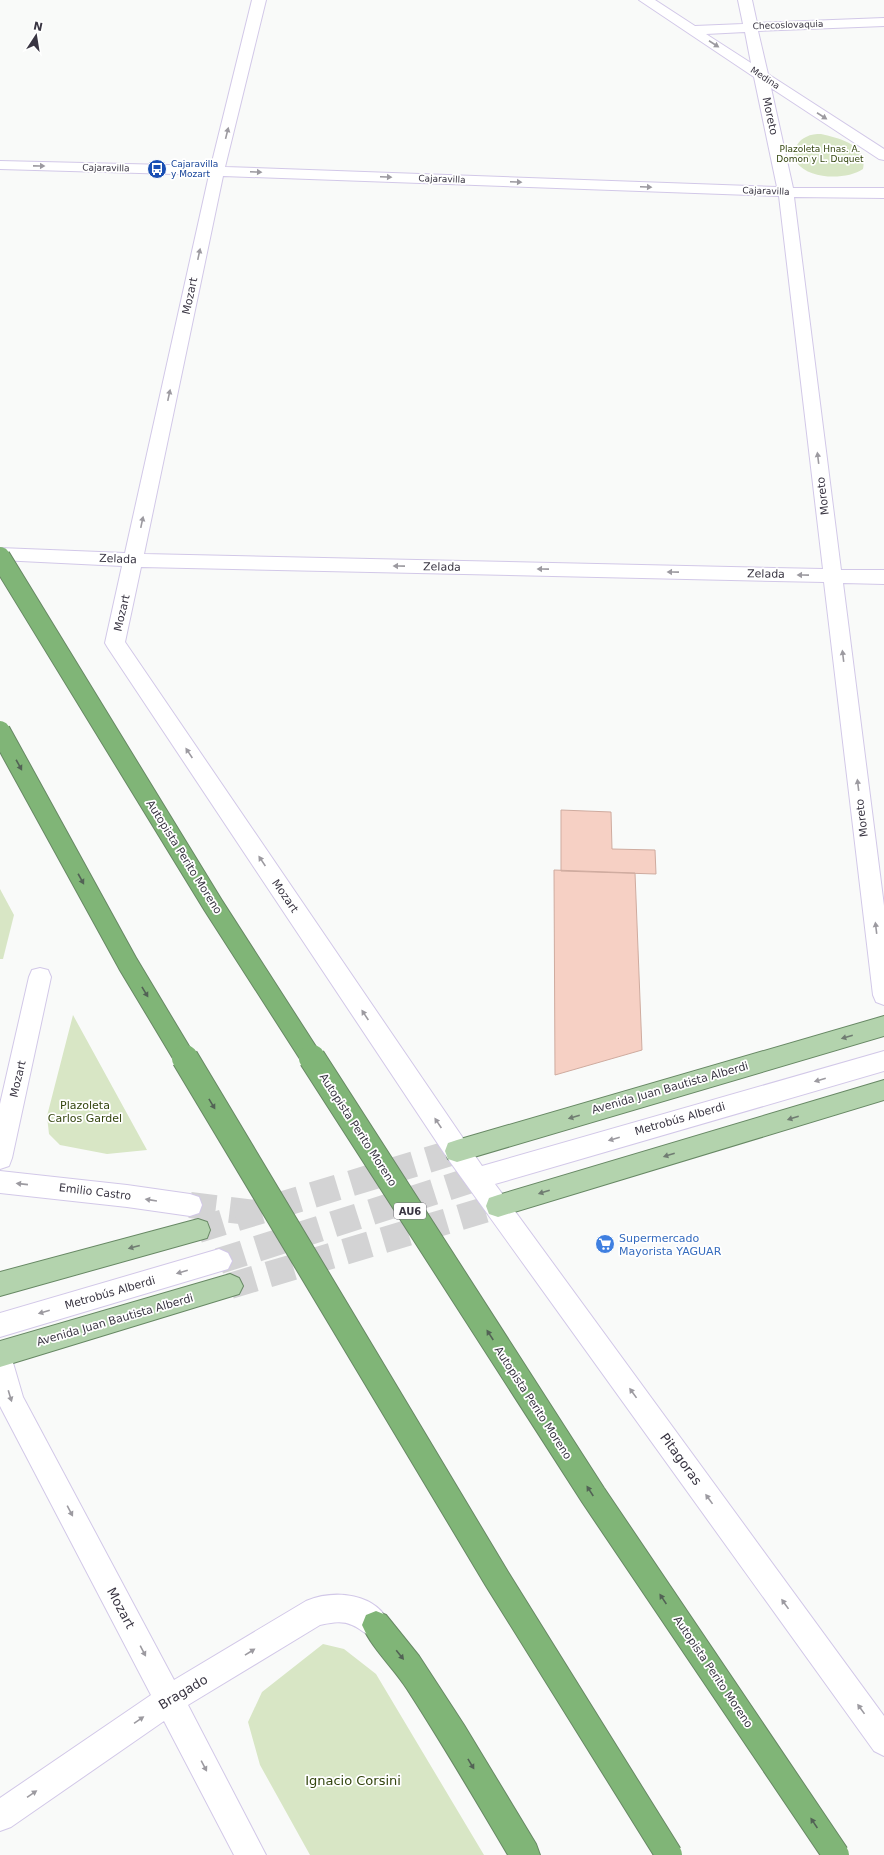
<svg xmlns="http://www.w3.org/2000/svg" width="884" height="1855" font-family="'DejaVu Sans',sans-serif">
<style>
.green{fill:#d8e6c5}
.building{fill:#f6d0c4;stroke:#cfab9f}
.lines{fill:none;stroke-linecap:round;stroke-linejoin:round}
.minor-tunnel{stroke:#d3d3d4;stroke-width:26;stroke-dasharray:26 14;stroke-linecap:butt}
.major-tunnel{stroke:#d3d3d4;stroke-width:26;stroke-dasharray:26 14;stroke-linecap:butt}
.minor-casing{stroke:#d2c8e8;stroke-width:2}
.major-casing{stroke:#678864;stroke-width:2}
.highway-casing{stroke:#678864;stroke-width:2}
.minor{fill:#fff;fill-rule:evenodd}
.major{fill:#b3d3ad;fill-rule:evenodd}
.highway{fill:#80b577;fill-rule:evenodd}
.highway-bridge-far1-casing{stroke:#678864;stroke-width:22;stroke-linecap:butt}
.highway-bridge-casing{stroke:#678864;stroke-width:28;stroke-linecap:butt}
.highway-bridge-far1{stroke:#80b577;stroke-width:20}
.highway-bridge{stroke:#80b577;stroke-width:26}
.oneway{fill:#9c9aa0}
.oneway2{fill:#526255}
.oneway3{fill:#707c72}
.labels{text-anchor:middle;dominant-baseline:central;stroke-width:3.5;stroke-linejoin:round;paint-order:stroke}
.far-street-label{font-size:9px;fill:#393542;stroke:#fff}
.far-park-label{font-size:9px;fill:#33450e;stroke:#fff}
.far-transit-label{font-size:9px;fill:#164399;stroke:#fff;text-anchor:start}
.shield{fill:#fff;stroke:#74727b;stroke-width:1}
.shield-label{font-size:10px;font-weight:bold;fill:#393542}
.street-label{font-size:11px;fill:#393542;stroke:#fff}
.park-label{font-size:11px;fill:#33450e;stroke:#fff}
.shop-label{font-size:11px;fill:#366cbe;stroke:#fff;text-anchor:start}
.near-street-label{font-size:13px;fill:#393542;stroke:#fff}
.near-park-label{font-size:13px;fill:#33450e;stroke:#fff}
</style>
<rect width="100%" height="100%" fill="#f9faf9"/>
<!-- green -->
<path class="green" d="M821,134C839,138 868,145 863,169C847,180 810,180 797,163C790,153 797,141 806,137C811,134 816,134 821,134Z
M0,889L14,915L3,959H0Z
M73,1015L147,1150L107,1154L60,1145L49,1134L47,1116Z
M323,1644L344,1649L376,1674L484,1855H310L260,1765L248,1722L262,1692Z"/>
<!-- building -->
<path class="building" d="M561,810L611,812L612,849L655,850L656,874L561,871Z
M554,870L635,873L642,1050L555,1075Z"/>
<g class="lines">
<!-- minor-tunnel -->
<path class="minor-tunnel" d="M190,1205L256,1213
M219,1261L477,1178"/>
<!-- major-tunnel -->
<path class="major-tunnel" d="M198,1230L457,1151
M230,1286L498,1206"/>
<defs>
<path id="minor" d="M252,0H266L225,167L777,187L754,77L639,0H655L695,26L743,24L738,0H752L757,23L884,18V26L758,31L768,74L884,149V160L879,159L771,88L793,188H884V198L794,197L841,570H884V584L843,583L884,906V1005L876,1002L873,995L824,582L141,567L125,642L482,1166L884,1051V1071L495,1184L884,1716V1756L874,1751L448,1159L108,648L105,643L122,566L0,560V548L125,553L209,175L0,169V161L211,166ZM745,32L751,63L706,34ZM223,176L779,196L823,569L144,554Z
M40,968L48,970L51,977L12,1158L9,1166L0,1169V1104L29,977L32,970Z
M0,1171L127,1185L190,1194L199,1197L202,1205L199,1213L190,1216L127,1207L0,1193Z
M219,1249L228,1253L232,1261L228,1269L0,1337V1313Z
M0,1345L9,1349L23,1397L174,1680L306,1601C335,1589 377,1593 390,1625L386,1635L376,1639C367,1636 360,1628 352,1625C342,1620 330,1623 320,1625L188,1705L266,1855H234L164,1721L11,1827L0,1831V1798L151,1695L2,1410L0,1406Z"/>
<path id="major" d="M884,1016V1036L457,1162L448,1159L445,1151L448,1143L457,1140Z
M884,1080V1100L498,1217L489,1214L486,1206L489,1198L498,1195Z
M198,1219L207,1222L210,1230L207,1238L0,1296V1272Z
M230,1274L239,1278L243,1286L239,1294L0,1367V1341Z"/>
<path id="highway" d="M376,1611L386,1615L419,1656L464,1725L536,1844L540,1855H508C475,1799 442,1743 407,1689C393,1667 372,1649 362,1625L366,1615Z"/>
</defs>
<!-- minor casing -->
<use href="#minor" class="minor-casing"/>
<!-- major casing -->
<use href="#major" class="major-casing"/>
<!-- highway casing -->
<use href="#highway" class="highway-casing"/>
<!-- minor -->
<use href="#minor" class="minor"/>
<!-- major -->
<use href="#major" class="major"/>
<!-- highway -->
<use href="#highway" class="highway"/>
<defs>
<path id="highway-bridge-far1" d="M0,557L213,905L312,1059
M0,731L128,964L185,1059"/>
<path id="highway-bridge" d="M185,1058L497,1579L669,1855
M312,1058L593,1495L836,1855"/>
</defs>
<!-- highway-bridge-far1 casing -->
<use href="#highway-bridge-far1" class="highway-bridge-far1-casing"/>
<!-- highway-bridge casing -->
<use href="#highway-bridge" class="highway-bridge-casing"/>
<!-- highway-bridge-far1 -->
<use href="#highway-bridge-far1" class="highway-bridge-far1"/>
<!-- highway-bridge -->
<use href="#highway-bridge" class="highway-bridge"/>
</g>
<!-- one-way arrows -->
<defs><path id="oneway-solid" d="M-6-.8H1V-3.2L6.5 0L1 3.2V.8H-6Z"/></defs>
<g class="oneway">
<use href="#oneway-solid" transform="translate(714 44) rotate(33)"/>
<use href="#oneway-solid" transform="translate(822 116) rotate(33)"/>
<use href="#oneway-solid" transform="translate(227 133) rotate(-76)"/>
<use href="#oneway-solid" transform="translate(39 166) rotate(1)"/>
<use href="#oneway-solid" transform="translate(256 172) rotate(2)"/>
<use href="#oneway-solid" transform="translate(386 177) rotate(2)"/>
<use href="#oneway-solid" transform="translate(516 182) rotate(2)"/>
<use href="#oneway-solid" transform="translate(646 187) rotate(2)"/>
<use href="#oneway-solid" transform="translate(199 254) rotate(-78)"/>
<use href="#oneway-solid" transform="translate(169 395) rotate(-78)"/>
<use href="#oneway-solid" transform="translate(818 458) rotate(-97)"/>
<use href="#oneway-solid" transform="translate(142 522) rotate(-78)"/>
<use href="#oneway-solid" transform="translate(399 566) rotate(-179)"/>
<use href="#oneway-solid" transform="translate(543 569) rotate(-179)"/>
<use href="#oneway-solid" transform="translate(673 572) rotate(-179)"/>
<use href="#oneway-solid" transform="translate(803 575) rotate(-179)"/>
<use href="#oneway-solid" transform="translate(843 656) rotate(-97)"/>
<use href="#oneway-solid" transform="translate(189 753) rotate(-124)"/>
<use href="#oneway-solid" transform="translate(858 785) rotate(-97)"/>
<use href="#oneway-solid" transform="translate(262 861) rotate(-124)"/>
<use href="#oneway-solid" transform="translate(876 928) rotate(-97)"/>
<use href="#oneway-solid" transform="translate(365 1015) rotate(-124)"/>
<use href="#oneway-solid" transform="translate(820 1080) rotate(164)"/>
<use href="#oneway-solid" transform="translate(438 1123) rotate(-124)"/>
<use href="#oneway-solid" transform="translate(614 1139) rotate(164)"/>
<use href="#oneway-solid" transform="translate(22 1184) rotate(-174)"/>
<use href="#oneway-solid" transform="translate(151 1200) rotate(-171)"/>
<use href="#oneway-solid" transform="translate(182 1272) rotate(164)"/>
<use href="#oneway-solid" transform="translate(44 1312) rotate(164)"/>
<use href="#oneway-solid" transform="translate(633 1393) rotate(-126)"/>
<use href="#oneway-solid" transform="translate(10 1396) rotate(73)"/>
<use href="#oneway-solid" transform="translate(709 1499) rotate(-126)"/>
<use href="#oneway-solid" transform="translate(70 1511) rotate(62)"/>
<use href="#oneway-solid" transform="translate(785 1604) rotate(-126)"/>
<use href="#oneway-solid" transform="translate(143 1651) rotate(62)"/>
<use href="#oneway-solid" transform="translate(250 1652) rotate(-32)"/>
<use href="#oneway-solid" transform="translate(861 1709) rotate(-126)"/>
<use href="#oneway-solid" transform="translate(139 1720) rotate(-34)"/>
<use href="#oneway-solid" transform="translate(204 1766) rotate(62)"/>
<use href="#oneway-solid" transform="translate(32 1794) rotate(-34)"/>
</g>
<g class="oneway2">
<use href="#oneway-solid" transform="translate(19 765) rotate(61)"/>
<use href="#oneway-solid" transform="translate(81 879) rotate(61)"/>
<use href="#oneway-solid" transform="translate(145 992) rotate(59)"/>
<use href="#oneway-solid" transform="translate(212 1104) rotate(59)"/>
<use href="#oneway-solid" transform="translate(490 1335) rotate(-123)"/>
<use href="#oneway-solid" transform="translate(590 1491) rotate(-123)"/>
<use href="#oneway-solid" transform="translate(663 1599) rotate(-124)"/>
<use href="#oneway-solid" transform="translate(400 1655) rotate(51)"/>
<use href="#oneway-solid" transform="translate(471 1764) rotate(59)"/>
<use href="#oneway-solid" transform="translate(814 1823) rotate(-124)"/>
</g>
<g class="oneway3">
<use href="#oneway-solid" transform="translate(847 1037) rotate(164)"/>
<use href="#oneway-solid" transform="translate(574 1117) rotate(164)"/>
<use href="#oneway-solid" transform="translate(793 1118) rotate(163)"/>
<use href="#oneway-solid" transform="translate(669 1155) rotate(163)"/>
<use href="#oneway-solid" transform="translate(544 1192) rotate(163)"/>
<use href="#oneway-solid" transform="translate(134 1247) rotate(165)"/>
</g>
<!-- icons -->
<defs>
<symbol id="bus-disc" viewBox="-11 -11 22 22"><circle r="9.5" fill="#1a4fb4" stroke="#fff"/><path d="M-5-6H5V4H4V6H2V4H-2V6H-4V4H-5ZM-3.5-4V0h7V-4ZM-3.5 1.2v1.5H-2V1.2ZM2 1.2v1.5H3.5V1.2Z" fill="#fff"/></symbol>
<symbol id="supermarket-disc" viewBox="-11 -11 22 22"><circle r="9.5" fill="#3f7fe0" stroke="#fff"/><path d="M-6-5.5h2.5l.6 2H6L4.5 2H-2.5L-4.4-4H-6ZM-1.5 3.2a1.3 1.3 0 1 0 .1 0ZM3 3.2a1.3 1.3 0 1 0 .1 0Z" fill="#fff"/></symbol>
</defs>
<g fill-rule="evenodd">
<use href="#bus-disc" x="146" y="158" width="22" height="22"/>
<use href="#supermarket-disc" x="594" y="1233" width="22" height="22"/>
</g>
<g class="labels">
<!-- far-street labels -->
<g class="far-street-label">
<text transform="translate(788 25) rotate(-2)">Checoslovaquia</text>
<text transform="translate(765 78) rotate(33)">Medina</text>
<text transform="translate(106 168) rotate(1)">Cajaravilla</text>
<text transform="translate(442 179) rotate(2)">Cajaravilla</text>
<text transform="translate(766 191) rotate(2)">Cajaravilla</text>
</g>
<!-- far-park labels -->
<g class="far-park-label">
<text x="820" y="149">Plazoleta Hnas. A.<tspan x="820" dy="10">Domon y L. Duquet</tspan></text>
</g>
<!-- far-transit labels -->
<g class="far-transit-label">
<text x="171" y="164">Cajaravilla<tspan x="171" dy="10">y Mozart</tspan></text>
</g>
<!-- shield labels -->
<rect class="shield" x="394" y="1203" width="32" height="16" rx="3"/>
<g class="shield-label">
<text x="410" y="1211">AU6</text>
</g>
<!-- street labels -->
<g class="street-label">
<text transform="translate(770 116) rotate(78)">Moreto</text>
<text transform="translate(190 296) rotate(-78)">Mozart</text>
<text transform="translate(823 496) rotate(-97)">Moreto</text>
<text transform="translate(118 559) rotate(2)">Zelada</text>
<text transform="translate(442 567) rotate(1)">Zelada</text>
<text transform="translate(766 574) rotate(1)">Zelada</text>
<text transform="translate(122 613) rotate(-77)">Mozart</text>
<text transform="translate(862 818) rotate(-97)">Moreto</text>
<text transform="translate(184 857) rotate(58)">Autopista Perito Moreno</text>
<text transform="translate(285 896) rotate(56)">Mozart</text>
<text transform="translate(18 1079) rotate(-77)">Mozart</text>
<text transform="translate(670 1088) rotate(-16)">Avenida Juan Bautista Alberdi</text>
<text transform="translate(680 1119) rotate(-16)">Metrobús Alberdi</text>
<text transform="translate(358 1130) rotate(57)">Autopista Perito Moreno</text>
<text transform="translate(95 1192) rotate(7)">Emilio Castro</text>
<text transform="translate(110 1293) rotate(-16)">Metrobús Alberdi</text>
<text transform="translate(115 1320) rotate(-16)">Avenida Juan Bautista Alberdi</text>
<text transform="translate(533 1403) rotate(57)">Autopista Perito Moreno</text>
<text transform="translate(713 1672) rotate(56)">Autopista Perito Moreno</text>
</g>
<!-- park labels -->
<g class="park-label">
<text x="85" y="1105">Plazoleta<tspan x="85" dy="13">Carlos Gardel</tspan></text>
</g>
<!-- shop labels -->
<g class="shop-label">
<text x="619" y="1238">Supermercado<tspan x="619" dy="13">Mayorista YAGUAR</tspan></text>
</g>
<!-- near-street labels -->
<g class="near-street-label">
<text transform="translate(681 1459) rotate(54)">Pitagoras</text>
<text transform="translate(121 1608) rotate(62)">Mozart</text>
<text transform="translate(183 1692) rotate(-31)">Bragado</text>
</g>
<!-- near-park labels -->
<g class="near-park-label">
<text x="353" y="1780">Ignacio Corsini</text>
</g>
</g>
<!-- north arrow -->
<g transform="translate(36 36) rotate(12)" stroke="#ffffff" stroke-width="3" paint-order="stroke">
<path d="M0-3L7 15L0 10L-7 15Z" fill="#393542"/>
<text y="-6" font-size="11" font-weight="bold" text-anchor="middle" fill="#393542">N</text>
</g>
</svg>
